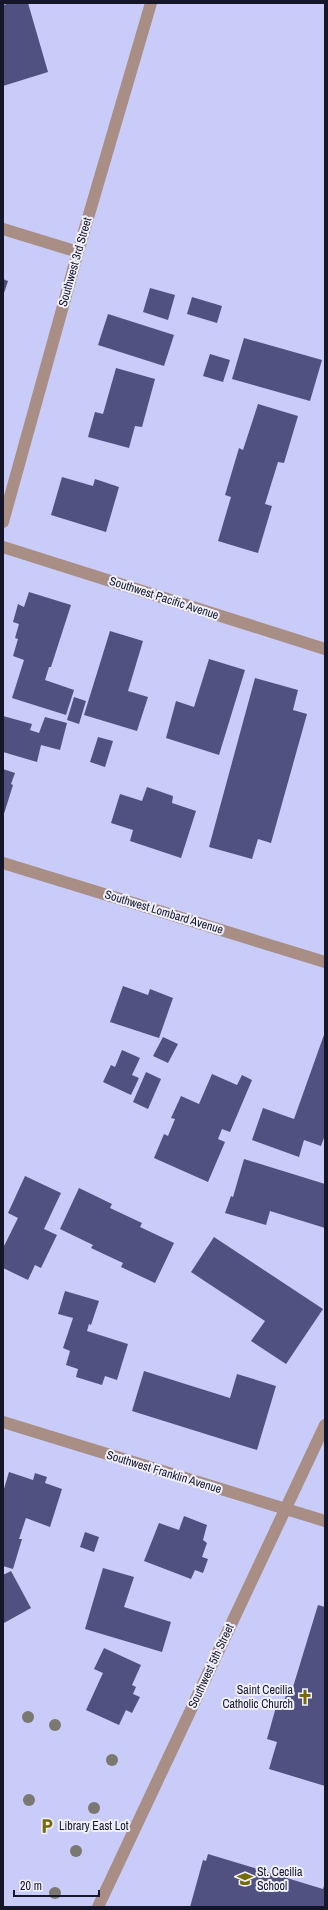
<svg xmlns="http://www.w3.org/2000/svg" width="328" height="1910" font-family="'Archivo Narrow',sans-serif">
<style>
.building{fill:#515181}
.lines{fill:none;stroke-linecap:round;stroke-linejoin:round}
.minor{stroke:#a88e84;stroke-width:12}
.tree{fill:#7a7870}
.labels{text-anchor:middle;dominant-baseline:central;stroke-width:4;stroke-linejoin:round;paint-order:stroke}
.street-label{font-size:12px;fill:#16162a;stroke:#eff0fb}
.poi-label{font-size:12px;fill:#16162a;stroke:#eff0fb;text-anchor:start}
</style>
<rect width="100%" height="100%" fill="#c9ccf8"/>
<!-- building -->
<path class="building" d="M11,3H28L48,72L3,86V5Z
M3,279L8,281L3,296Z
M150,288L175,295L168,320L143,312Z
M192,297L222,306L217,323L187,314Z
M108,314L174,335L164,366L98,345Z
M244,338L322,360L310,401L232,379Z
M210,354L230,360L223,382L203,376Z
M116,368L155,379L142,427L135,426L129,448L88,437L95,412L103,414Z
M258,404L298,416L284,463L278,462L265,504L272,506L258,553L218,541L231,497L225,495L239,448L243,450Z
M62,477L93,486L95,479L119,487L106,532L51,515Z
M29,592L71,605L51,667H49L45,680L74,690L66,715L12,698L24,660L13,656L18,639L15,638L19,624L13,622L18,604L24,607Z
M110,631L143,641L128,691L148,697L137,731L84,715Z
M209,659L245,670L219,755L166,738L176,701L194,707Z
M255,678L298,690L293,710L307,714L271,843L258,839L252,859L209,847Z
M74,697L86,701L79,724L67,720Z
M3,716L32,724L30,730L39,733L45,717L67,723L60,750L41,745L37,762L3,752Z
M98,737L113,741L105,767L90,762Z
M3,769L15,773L11,784L13,785L3,817Z
M147,787L173,796L172,803L196,811L181,858L130,841L133,830L111,823L120,794L142,801Z
M123,986L148,995L150,989L173,998L159,1038L110,1022Z
M325,1032V1135L321,1146L304,1140L299,1157L252,1140L263,1108L294,1119Z
M163,1037L178,1044L168,1063L153,1056Z
M122,1050L140,1058L132,1075L139,1078L131,1095L103,1082L111,1065L115,1067Z
M146,1072L161,1079L148,1109L133,1102Z
M212,1074L237,1085L242,1075L252,1080L230,1132L222,1129L218,1139L225,1142L208,1182L154,1158L164,1134L168,1136L175,1119L171,1118L181,1096L199,1104Z
M244,1159L325,1184V1228L270,1211L266,1225L225,1213L231,1196L233,1197Z
M25,1176L61,1193L44,1229L57,1235L41,1268L35,1265L28,1280L3,1268V1248L18,1218L8,1213Z
M79,1188L112,1204L110,1208L142,1223L140,1227L174,1243L155,1283L121,1267L123,1263L91,1248L93,1245L60,1229Z
M214,1237L323,1309L286,1364L251,1341L265,1321L191,1272Z
M65,1291L99,1301L91,1325L89,1324L87,1331L128,1344L117,1380L105,1376L102,1385L76,1377L78,1369L66,1365L70,1351L63,1348L73,1318L58,1314Z
M144,1371L230,1398L237,1374L276,1386L257,1450L132,1411Z
M9,1472L33,1480L35,1473L47,1477L45,1483L62,1489L50,1527L26,1518L19,1539H22L13,1569L3,1566V1492Z
M184,1516L207,1525L203,1540L207,1543L202,1557L208,1559L203,1573L195,1570L191,1579L144,1561L159,1523L179,1530Z
M85,1532L99,1537L94,1552L80,1547Z
M103,1568L134,1577L124,1607L171,1622L162,1652L85,1629Z
M11,1571L31,1608L4,1623L3,1575Z
M318,1605L325,1607V1786L269,1769L277,1742L267,1739L276,1707L282,1709L289,1685L293,1687Z
M104,1648L141,1665L132,1685L136,1687L133,1694L140,1697L132,1713L126,1710L119,1725L86,1710L103,1673L94,1669Z
M208,1854L323,1889L325,1883V1907H190L203,1860L206,1861Z"/>
<g class="lines">
<!-- minor -->
<path class="minor" d="M3,229L78,252
M3,522L78,252L151,3
M3,547L325,649
M3,863L325,962
M3,1422L325,1521
M98,1907L325,1425"/>
</g>
<!-- trees -->
<g class="tree">
<circle cx="28" cy="1717" r="6"/>
<circle cx="55" cy="1725" r="6"/>
<circle cx="112" cy="1760" r="6"/>
<circle cx="29" cy="1800" r="6"/>
<circle cx="94" cy="1808" r="6"/>
<circle cx="76" cy="1851" r="6"/>
<circle cx="55" cy="1893" r="6"/>
</g>
<!-- icons -->
<defs>
<symbol id="church-bare" viewBox="-9 -9 18 18"><path d="M-1.2-6h2.4v3.5h3.3v2.4h-3.3V6h-2.4V-.1h-3.3v-2.4h3.3Z" fill="#756a03" stroke="#eff0fb" stroke-width="2.5" paint-order="stroke"/></symbol>
<symbol id="parking-bare" viewBox="-9 -9 18 18"><path d="M-3.5-5.5H1a3.5 3.5 0 0 1 0 7H-1V5.5H-3.5ZM-1-3.4V-.6H.8a1.4 1.4 0 0 0 0-2.8Z" fill="#756a03" stroke="#eff0fb" stroke-width="2.5" paint-order="stroke"/></symbol>
<symbol id="school-bare" viewBox="-9 -9 18 18"><path d="M0-5L7-2L0 1L-7-2ZM-4 1L0 2.5L4 1V4Q0 6-4 4Z" fill="#756a03" stroke="#eff0fb" stroke-width="2.5" paint-order="stroke"/></symbol>
</defs>
<g fill-rule="evenodd">
<use href="#church-bare" x="294" y="1686" width="22" height="22"/>
<use href="#parking-bare" x="36" y="1815" width="22" height="22"/>
<use href="#school-bare" x="234" y="1868" width="22" height="22"/>
</g>
<g class="labels">
<!-- street labels -->
<g class="street-label">
<text transform="translate(75 262) rotate(-74)">Southwest 3rd Street</text>
<text transform="translate(164 598) rotate(18)">Southwest Pacific Avenue</text>
<text transform="translate(164 912) rotate(17)">Southwest Lombard Avenue</text>
<text transform="translate(164 1472) rotate(17)">Southwest Franklin Avenue</text>
<text transform="translate(211 1666) rotate(-65)">Southwest 5th Street</text>
</g>
<!-- poi labels -->
<g class="poi-label">
<text x="293" y="1690" text-anchor="end">Saint Cecilia<tspan x="293" dy="14">Catholic Church</tspan></text>
<text x="59" y="1826">Library East Lot</text>
<text x="257" y="1872">St. Cecilia<tspan x="257" dy="14">School</tspan></text>
</g>
</g>
<!-- border -->
<rect width="328" height="1910" fill="none" stroke="#16162a" stroke-width="8"/>
<!-- scale -->
<path d="M14 1890v6h85v-6" fill="none" stroke="#16162a" stroke-width="2"/>
<text x="20" y="1890" font-size="12" fill="#16162a" stroke="#eff0fb" stroke-width="3" paint-order="stroke">20 m</text>
</svg>
